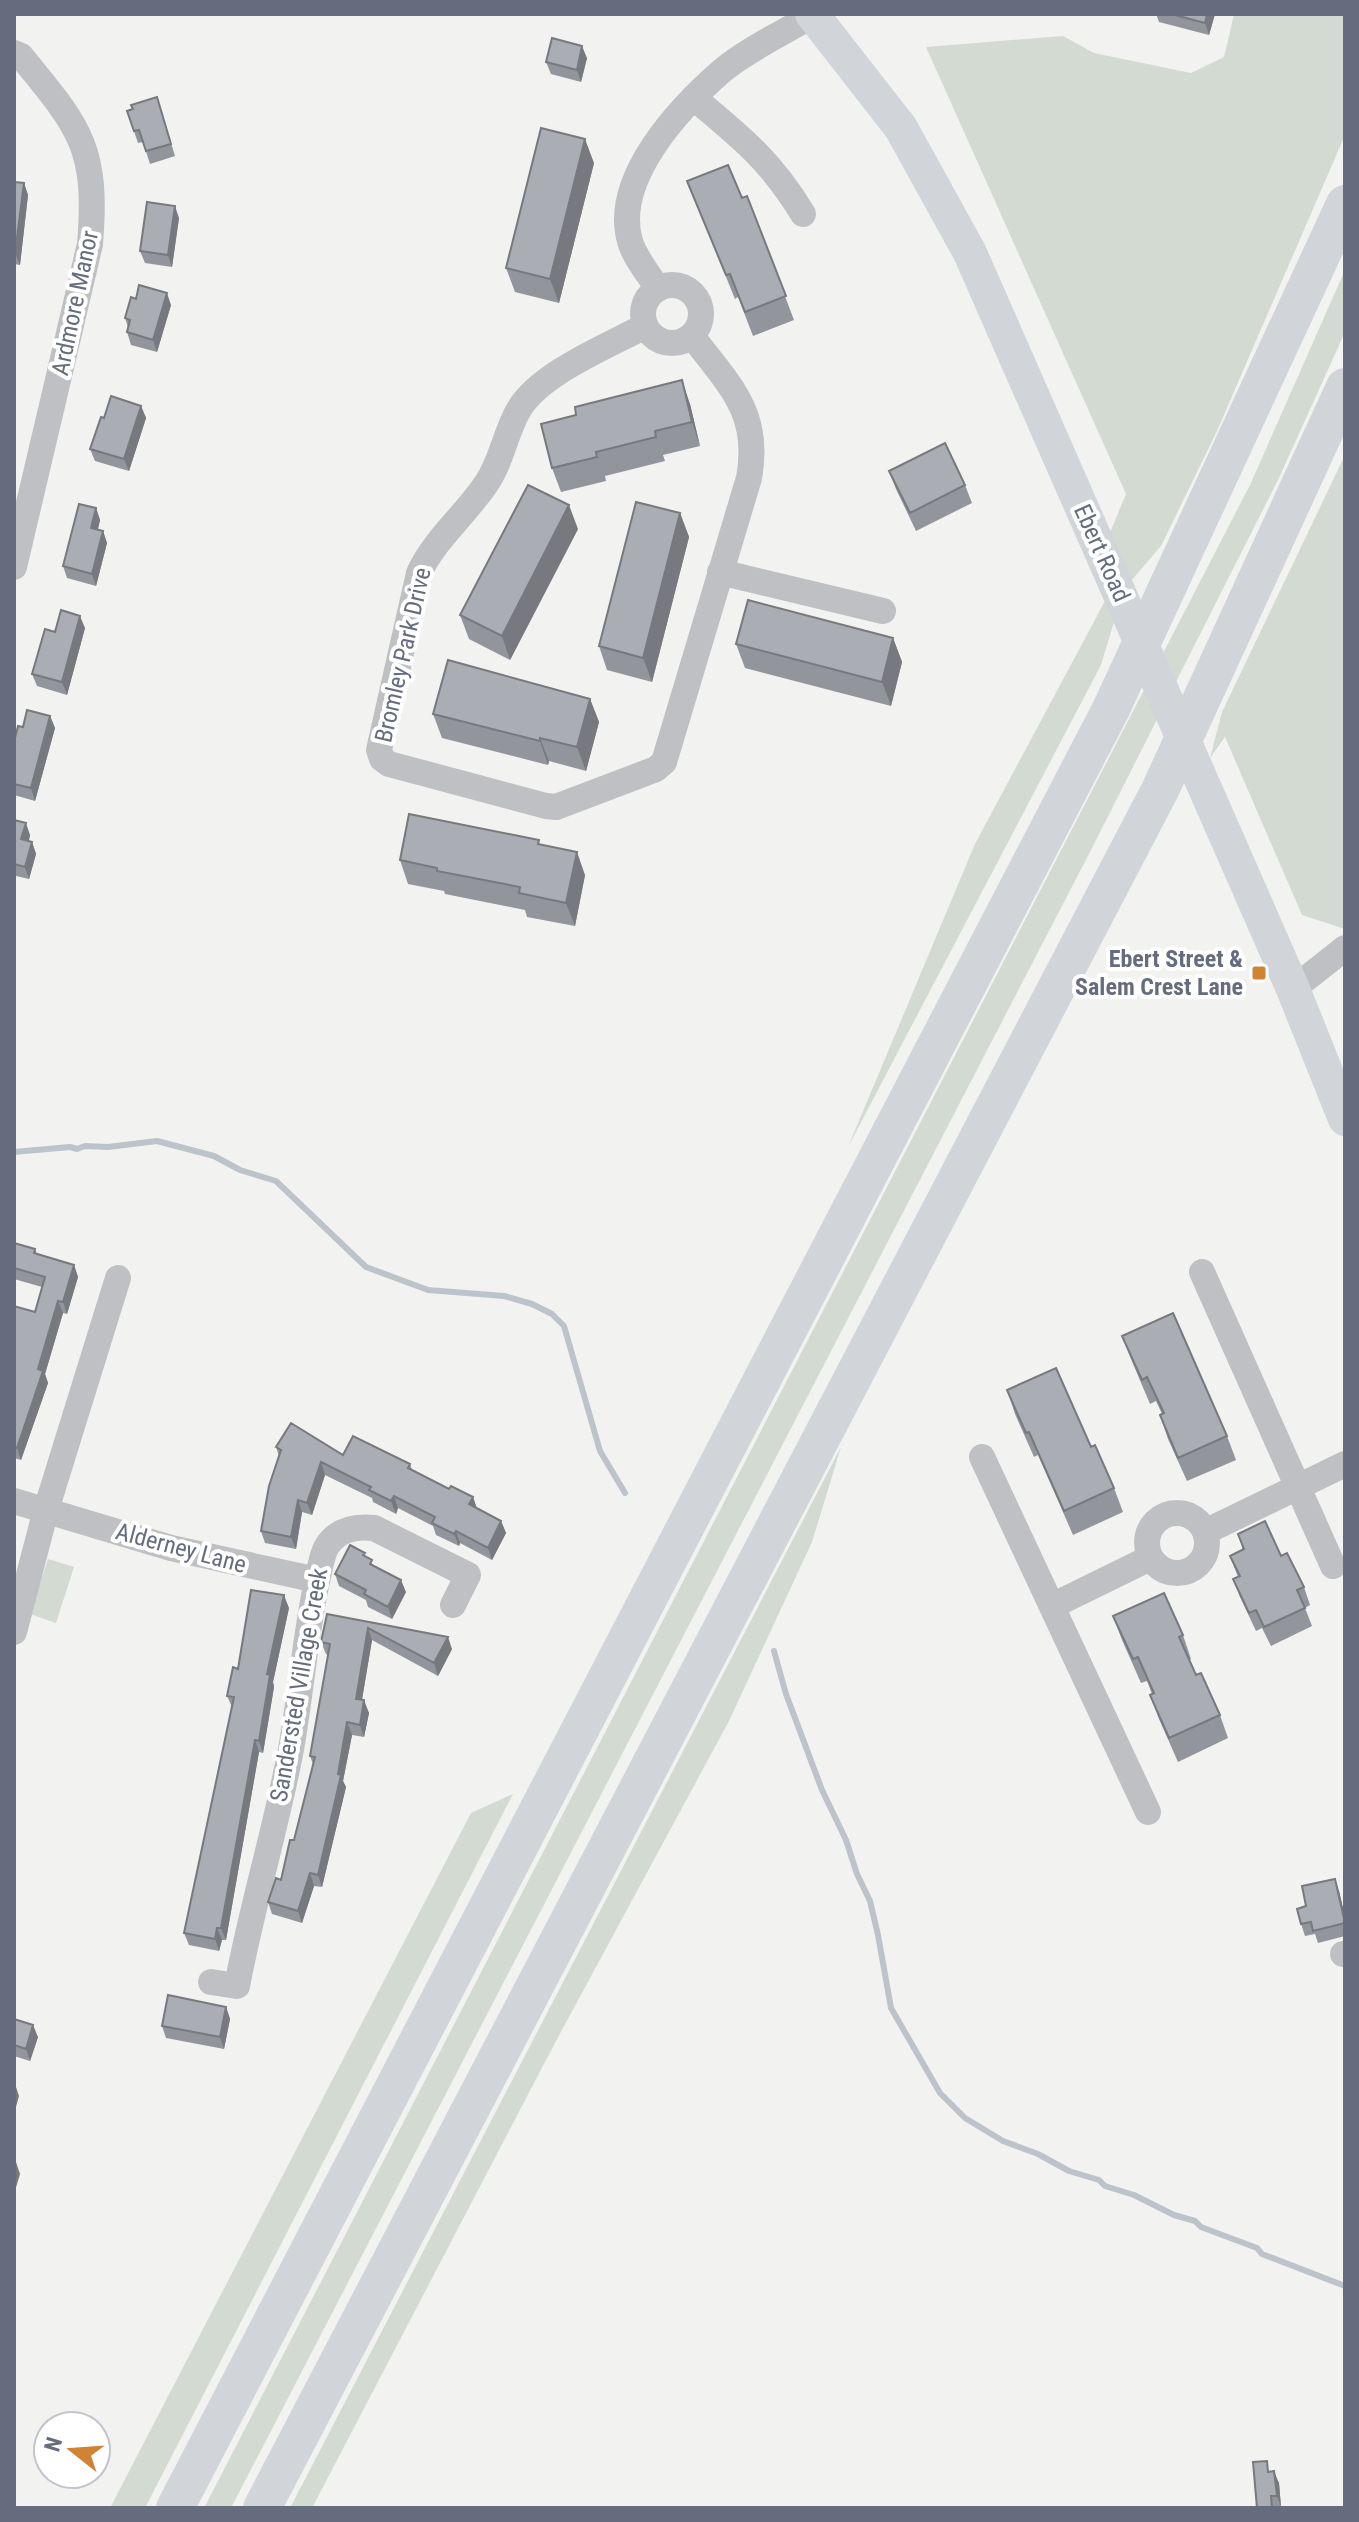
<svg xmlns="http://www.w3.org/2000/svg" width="1359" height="2522" font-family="'Roboto Condensed',sans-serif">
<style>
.green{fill:#d2dad2}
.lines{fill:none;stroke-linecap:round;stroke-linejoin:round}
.stream{stroke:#bdc3ca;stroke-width:6}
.minor{stroke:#bfc0c4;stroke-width:26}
.major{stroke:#d1d4d8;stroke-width:34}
.highway{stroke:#d1d4d8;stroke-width:38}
.wall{fill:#92959b}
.shaded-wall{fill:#77797e}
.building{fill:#aaadb4;stroke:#77797e;stroke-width:2}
.poi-dot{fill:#cf8333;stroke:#fff;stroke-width:3}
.labels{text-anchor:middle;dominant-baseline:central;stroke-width:8;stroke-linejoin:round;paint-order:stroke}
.street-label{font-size:24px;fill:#656c7d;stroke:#fff}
.poi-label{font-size:24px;font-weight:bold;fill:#656c7d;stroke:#fff;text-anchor:end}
</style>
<rect width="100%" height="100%" fill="#f2f3f0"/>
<!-- green -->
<path class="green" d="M1234,14H1345V135L1217,431L1161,546L1131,581L1109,535L1126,494L926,47L1063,36L1094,53L1191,73L1224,57Z
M1345,270V332L1278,480L1091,850L231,2508H204L1250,485Z
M1345,455V929L1302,915L1225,737L1210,758L1222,712Z
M1105,601L1114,622L1101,665L848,1147L975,844Z
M841,1447L812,1542L729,1721L556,2041L312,2508H290Z
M48,1559L74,1567L56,1623L30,1614Z
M513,1794L145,2508H110L471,1813Z"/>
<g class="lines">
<!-- stream -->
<path class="stream" d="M14,1152L70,1147L77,1149L85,1146L108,1147L157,1141L214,1156L240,1170L276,1181L366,1267L428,1290L504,1296L532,1304L552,1314L564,1326L600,1451L625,1493
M774,1651L786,1694L822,1790L846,1840L857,1874L870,1901L878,1935L891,2008L940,2093L965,2118L1003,2141L1038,2154L1069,2171L1099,2180L1105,2186L1134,2195L1174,2215L1195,2221L1201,2227L1257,2248L1262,2254L1345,2286"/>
<!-- minor -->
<path class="minor" d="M14,53L21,56C80,128 98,147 90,244L14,567
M694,98C741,137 771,161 803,214
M643 314a29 29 0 1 1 58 0a29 29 0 1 1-58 0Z
M658,289C649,274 634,257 630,241C612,179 680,107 723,70C748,49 785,32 813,15
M645,326C608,346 538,374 518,411C505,434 501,463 486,484C465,515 435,539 419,573L379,750L382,759L389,764L546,806L556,807L656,769L664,762L749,478C761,412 729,385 692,336
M720,572L883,611
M1293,989L1345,948
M1202,1272L1333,1566
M982,1457L1148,1812
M14,1501L171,1548L317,1580
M1147 1543a30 30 0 1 1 60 0a30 30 0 1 1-60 0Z
M1205,1532L1345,1464
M1052,1606L1150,1558
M14,1632L46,1510L118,1278
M1343,1954H1345
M211,1982L237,1986C252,1906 276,1829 291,1749C301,1693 305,1637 317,1581C320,1570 321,1556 327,1546C338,1529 355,1526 374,1528L468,1575L453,1605"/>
<!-- major -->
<path class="major" d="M812,14L901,128L970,253L1293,989L1345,1119"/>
<!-- highway -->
<path class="highway" d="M175,2508L1111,709L1345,204
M262,2508L1160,790L1345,387"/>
</g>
<!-- wall -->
<path class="wall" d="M1156,14H1215L1209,35L1159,22Z
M587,58L581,82L551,74L546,62Z
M157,97L175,156L150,164L143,142L138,143L127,111Z
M594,163L559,303L515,292L506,268Z
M687,181L742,198L747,196L794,320L753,336L738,297L735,299Z
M14,182L24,183L28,195L20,265L14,264Z
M179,218L172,267L145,263L140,251Z
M171,305L157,352L131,345L127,332L128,327L125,318Z
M690,404L700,446L663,455L665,461L605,476L606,481L561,492L552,468Z
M141,406L146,418L129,471L95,461L90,449L104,418Z
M889,471L965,485L972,503L916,531L896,489Z
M96,508L100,520L98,530L103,531L107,543L96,586L67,578L63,566Z
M680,513L689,537L652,682L607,670L599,646Z
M578,529L510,660L469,639L460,615Z
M85,628L67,695L37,686L32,674L55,632Z
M893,638L902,662L891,706L745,668L736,644Z
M590,699L599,722L586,771L549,761L548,765L442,738L433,714Z
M50,716L55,728L35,801L14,795V742L23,727Z
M14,820L30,835L29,841L32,842L36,854L29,879L16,876L14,884Z
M540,844L585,875L575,926L527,917L525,910L445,894L444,891L408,884L400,860Z
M14,1243L35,1249L37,1254L74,1265L78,1277L67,1314L63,1313L45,1374L48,1383L21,1460L14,1458V1306L35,1312L42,1287L14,1279Z
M1122,1336L1227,1436L1236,1460L1187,1481L1168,1439L1160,1415L1162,1414L1156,1401L1150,1404L1131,1359Z
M1007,1390L1091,1447L1114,1488L1123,1512L1073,1535L1038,1455L1034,1457L1015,1414Z
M276,1447L410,1464L412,1470L449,1489L473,1497L477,1509L501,1521L506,1533L492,1560L460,1543L459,1546L436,1535L433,1526L398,1508L396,1514L373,1502L372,1498L325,1475L312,1515L302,1512L296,1549L265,1543L261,1531L279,1456Z
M1238,1534L1281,1556L1304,1587L1310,1605L1305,1608L1312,1626L1271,1646L1262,1628L1256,1631L1240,1597L1233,1579L1238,1577L1230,1556L1243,1550Z
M366,1557L375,1567L406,1592L392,1619L368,1607L366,1600L339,1586L335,1574Z
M289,1608L273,1682L274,1687L263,1753L259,1752L226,1940H222L219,1951L189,1945L184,1933L232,1707L227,1696L238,1669Z
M327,1614L452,1649L438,1676L372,1640L362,1700L369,1713L364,1737L352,1735L343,1781L346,1787L322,1887L314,1886L302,1923L272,1914L268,1902L281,1880L294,1840L313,1764L310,1756L328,1655L326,1654L321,1642Z
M1113,1616L1183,1635L1191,1659L1189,1660L1196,1675L1220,1715L1228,1738L1178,1762L1159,1719L1150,1695L1152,1694L1147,1681L1141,1683L1122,1640Z
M1339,1891L1345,1917V1936L1318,1943L1315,1934L1305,1936L1301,1924L1306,1906Z
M226,2007L230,2019L224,2049L166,2038L162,2026Z
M14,2019L38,2037L30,2061L14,2056Z
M1271,2472L1279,2483L1281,2507L1257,2508Z"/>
<!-- shaded-wall -->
<path class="shaded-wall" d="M1207,14H1215L1209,35L1205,23Z
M582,46L587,58L581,82L577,70Z
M585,139L594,163L559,303L550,279Z
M24,183L28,195L20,265L15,253Z
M175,206L179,218L172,267L168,255Z
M167,293L171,305L157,352L153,340Z
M682,380L690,404L700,446L692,422Z
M141,406L146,418L129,471L124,459Z
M569,505L578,529L510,660L502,636Z
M96,508L100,520L95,540L91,528Z
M680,513L689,537L652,682L643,658Z
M103,531L107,543L96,586L92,574Z
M80,616L85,628L67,695L62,682Z
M893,638L902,662L891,706L882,682Z
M590,699L599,722L586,771L577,747Z
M50,716L55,728L35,801L31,788Z
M540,738L549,761L548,765L540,741Z
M26,823L30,835L26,851L21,839Z
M32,842L36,854L29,879L25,867Z
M577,852L585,875L575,926L566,903Z
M74,1265L78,1277L67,1314L63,1302Z
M58,1301L63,1313L45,1374L48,1383L21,1460L17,1448Z
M321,1462L325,1475L312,1515L307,1503Z
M394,1496L398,1508L396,1514L391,1501Z
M473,1497L477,1509L469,1504Z
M298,1500L302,1512L296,1549L291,1537Z
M501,1521L506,1533L492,1560L488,1548Z
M456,1531L460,1543L459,1546L454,1534Z
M401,1580L406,1592L392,1619L388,1607Z
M284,1595L289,1608L273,1682L274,1687L263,1753L259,1741L267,1674Z
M368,1628L372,1640L360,1711L356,1699Z
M448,1637L452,1649L438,1676L434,1663Z
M364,1700L369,1713L364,1737L360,1725Z
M347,1722L352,1735L343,1781L346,1787L322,1887L318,1875Z
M255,1740L259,1752L226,1940L221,1928Z
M310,1873L314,1886L302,1923L298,1911Z
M1335,1879L1339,1891L1345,1917V1924Z
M217,1928L222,1940L219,1951L215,1939Z
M226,2007L230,2019L224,2049L220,2037Z
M33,2025L38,2037L30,2061L26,2049Z
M15,2084L19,2096L14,2114V2087Z
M16,2162L20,2174L14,2194V2168Z
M1274,2471L1279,2483L1281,2507L1277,2496Z"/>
<!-- building -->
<path class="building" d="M1171,14H1207L1205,23Z
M552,38L582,46L577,70L546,62Z
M157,97L171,144L146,151L139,130L134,131L127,111L133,109L131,105Z
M541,128L585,139L550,279L506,268Z
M728,165L742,198L747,196L786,296L745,312L730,274L726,275L687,181Z
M14,182L24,183L15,253L14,252Z
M147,202L175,206L168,255L140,251Z
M139,285L167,293L153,340L127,332L130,320L125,318L131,297L136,299Z
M682,380L692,422L655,431L656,437L596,452L597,457L552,468L541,424L576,415L575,407Z
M111,396L141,406L124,459L90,449L101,417L104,418Z
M945,443L965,485L910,513L889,471Z
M528,485L569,505L502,636L460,615Z
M636,502L680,513L643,658L599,646Z
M79,504L96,508L91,528L103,531L92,574L63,566Z
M748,600L893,638L882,682L736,644Z
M61,610L80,616L62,682L32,674L45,629L55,632Z
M448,660L590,699L577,747L540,738V741L433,714Z
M27,710L50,716L31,788L14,784V742L18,726L23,727Z
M409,814L539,840L538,844L577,852L566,903L519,893L520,887L437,871V868L400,860Z
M14,820L26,823L21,839L32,842L25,867L14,864Z
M14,1243L35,1249L34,1253L74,1265L63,1302L58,1301L38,1369L43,1371L17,1448L14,1447V1306L35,1312L45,1277L14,1268Z
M1173,1313L1227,1436L1178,1458L1160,1415L1164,1413L1147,1377L1142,1380L1122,1336Z
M1056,1368L1091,1447L1095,1445L1114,1488L1064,1511L1029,1432L1026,1433L1007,1390Z
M291,1423L343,1455L353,1436L410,1464L408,1468L449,1489L451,1486L473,1497L469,1504L501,1521L488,1548L456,1531L454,1534L432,1523L435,1517L394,1496L391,1501L369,1490L371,1487L321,1462L307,1503L298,1500L291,1537L261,1531L269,1486L281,1450L276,1447Z
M1265,1521L1281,1556L1287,1553L1304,1587L1297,1590L1305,1608L1264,1627L1256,1610L1249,1613L1233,1579L1240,1576L1230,1556L1244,1549L1238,1534Z
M350,1545L365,1553L363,1555L372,1560L370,1564L401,1580L388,1607L364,1594L366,1590L335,1574Z
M251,1590L284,1595L267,1674L270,1675L259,1741L255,1740L221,1928H217L215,1939L184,1933L234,1697L227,1696L233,1667L238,1669Z
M1164,1593L1183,1635L1179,1637L1196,1675L1201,1673L1220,1715L1169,1738L1150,1695L1154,1693L1138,1657L1133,1659L1113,1616Z
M327,1614L448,1637L434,1663L368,1628L356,1699L364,1700L360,1725L347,1722L338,1774L341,1775L318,1875L310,1873L298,1911L268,1902L276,1878L281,1880L290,1840H294L315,1757L310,1756L330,1644L321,1642Z
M1335,1879L1345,1923L1313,1931L1311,1922L1301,1924L1297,1909L1306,1906L1302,1886Z
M168,1995L226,2007L220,2037L162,2026Z
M14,2019L33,2025L26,2049L14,2045Z
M1267,2461L1268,2472L1274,2471L1277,2496H1271L1272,2508H1257L1253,2462Z"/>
<!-- markers -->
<rect class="poi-dot" x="1251" y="965" width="16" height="16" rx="4"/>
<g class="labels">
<!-- street labels -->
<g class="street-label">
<text transform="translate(75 303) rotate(-78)">Ardmore Manor</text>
<text transform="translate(1102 553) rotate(66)">Ebert Road</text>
<text transform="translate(403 655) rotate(-77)">Bromley Park Drive</text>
<text transform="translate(181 1548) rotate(15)">Alderney Lane</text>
<text transform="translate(299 1685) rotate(-80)">Sandersted Village Creek</text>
</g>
<!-- poi labels -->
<g class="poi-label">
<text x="1243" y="959">Ebert Street &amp;<tspan x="1243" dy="28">Salem Crest Lane</tspan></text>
</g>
</g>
<!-- border -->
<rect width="1359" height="2522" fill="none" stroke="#656c7d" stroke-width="32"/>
<!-- north arrow -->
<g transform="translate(72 2450) rotate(287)"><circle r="38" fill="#ffffff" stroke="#c1c4cb" stroke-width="2"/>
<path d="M0-6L14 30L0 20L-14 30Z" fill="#cf8333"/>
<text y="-12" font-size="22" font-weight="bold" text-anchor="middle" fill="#656c7d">N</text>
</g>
</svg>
